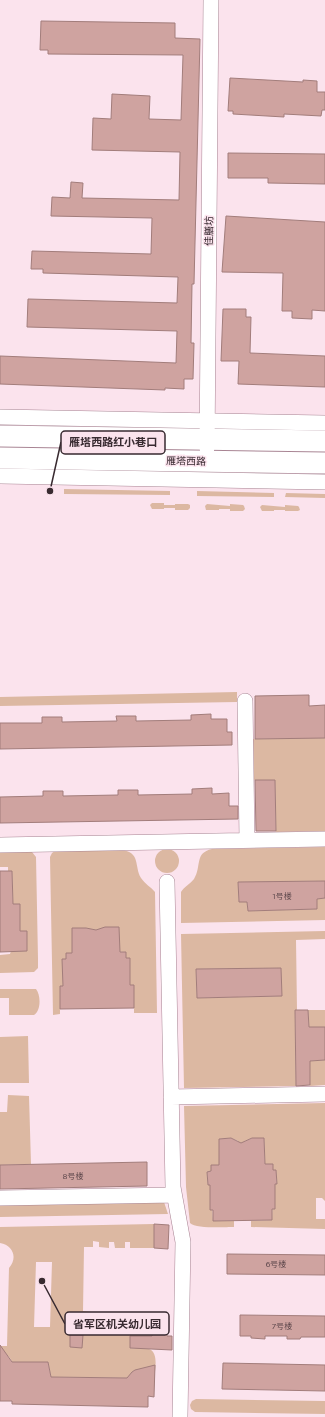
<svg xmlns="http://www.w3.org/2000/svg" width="325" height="1417" font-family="Figtree,'Noto Sans SC',sans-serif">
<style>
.green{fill:#dcb8a2;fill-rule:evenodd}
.building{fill:#cfa3a0;stroke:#a27d7b}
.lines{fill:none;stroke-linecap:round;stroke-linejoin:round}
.minor-casing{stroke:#a88493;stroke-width:16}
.secondary-casing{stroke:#a88493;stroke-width:22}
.minor{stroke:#fff;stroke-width:15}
.secondary{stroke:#fff;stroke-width:21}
.labels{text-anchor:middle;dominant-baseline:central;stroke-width:3;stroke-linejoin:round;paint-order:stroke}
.number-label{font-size:8px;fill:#5e484c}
.street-label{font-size:10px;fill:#382a30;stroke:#fbe3ed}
.leader{fill:none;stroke:#382a30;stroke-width:1.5}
.callout-dot{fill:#382a30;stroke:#fbe3ed;stroke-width:1.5}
.callout{fill:#fbe3ed;stroke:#382a30;stroke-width:1.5}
.callout-label{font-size:11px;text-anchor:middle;font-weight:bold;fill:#382a30}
</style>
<rect width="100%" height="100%" fill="#fbe3ed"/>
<!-- green -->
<path class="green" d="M64,489L170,491V495L64,494Z
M197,491L274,493V497L197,496Z
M286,493L325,494V498L285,497Z
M152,503H164V505H175V504H188L190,505V508L188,510H175V508H164V509H152L150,505Z
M207,504L230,506V504L243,505L244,506L245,509L243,511H230V509H219V510H206L205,506Z
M262,505L285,507V505L298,506L299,507L300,510L298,511H285V510H274V511H262L260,507Z
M237,692V702L0,706V697Z
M325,737V831L276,832L275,780H254L253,739Z
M325,847V881L238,883L239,902H247L248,911L317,909V899L325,898V920L181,923V892C184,887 190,884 194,879C202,866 194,853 212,849Z
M155 861a12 12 0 1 1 24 0a12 12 0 1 1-24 0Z
M121,850C141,852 134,866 141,878C145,884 151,887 155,892L157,1013H134V985H120L130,958H126V952L99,951L93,930L86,928H72V953H66V959L73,986L60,987V1014L53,1015L50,857L52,853L55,851Z
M0,852H32L36,857L38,959V968L34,972L0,973V955L10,954L11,951H27V931H13L20,922V904H8L13,900L12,871H8V867H0Z
M325,931V939L296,940L297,1010L295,1011L296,1086L184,1088L181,934ZM281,968V996L197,998L196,969Z
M0,989H36C41,995 41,1011 34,1015H5H9V998H0Z
M308,1010H325V1027H315L309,1036Z
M28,1036L29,1083H0V1037Z
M325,1060V1085L310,1086V1061Z
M8,1095L29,1096L31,1164L0,1165V1112H7Z
M325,1103V1201L322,1198H316V1219H325V1229L251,1227V1221L272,1220L273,1184L277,1183L276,1171L273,1170L265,1164L264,1138H252L245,1141L238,1165V1141L231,1138L219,1139V1165H211V1171L207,1172L208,1185H211L213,1221H234V1227C225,1227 196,1229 190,1223L186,1187L184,1106Z
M164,1202L168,1214L0,1217V1205Z
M154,1224V1248H130V1242H125V1248H115L114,1242H109V1248L99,1247V1242L93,1241V1247H84L83,1311L92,1312V1318H97V1312H107L108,1318H113V1312H123L124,1318H129V1312L140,1313V1318H145V1313H153L152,1336H130V1348C135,1349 143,1347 149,1349C159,1352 155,1371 154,1379C147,1373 141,1366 132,1372L129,1378L51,1377L48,1362H15L14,1377C13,1370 13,1361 9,1357C5,1353 3,1351 0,1346H7L9,1268C18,1258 13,1245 0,1243V1227ZM36,1262H52L50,1327H34ZM70,1335H82V1347H70Z
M196,1399L325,1401V1414L195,1412L191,1409L190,1405L192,1401Z"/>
<!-- building -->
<path class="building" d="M41,21L175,23V38L200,39L194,284H192L191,343H194L193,379H184V389L165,388V390L0,384V356L176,363L177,331L27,327L28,299L177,303L178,277L43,273V269H31L32,251L151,254L152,218L51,216L52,197L70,198L71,182L83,183L82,198L179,200L180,152L92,150L93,118L111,119L112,94L150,96L149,119L181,120L183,55L48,54V50H40Z
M230,78L303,82V80L317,81V92H325V110H322L321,116L284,114V117L233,114V111H228Z
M228,153L325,154V184L268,183V178H228Z
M226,216L325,222V311L312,310V319L292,318V311H282L283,273L222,272Z
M223,309H246V317H251L250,353L325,356V387L238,384L239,361H221Z
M309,695V706L325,705V738L255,739V696Z
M211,714V719H227V732H232V745L0,749V723H42V717H62V722L117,721L116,716H136V721L191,720V715Z
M255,780H275L276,831H256Z
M212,788V794L229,793V806H238V819L0,823V797L43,796V791H63V796L118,795V790H138V795L192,794V789Z
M0,871H12L13,904H20V931H27V951L0,952Z
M325,881V898L317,899V909L248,911L247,902H239L238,882Z
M105,927H119L120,952H126V958H130V985H134V1008L60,1009V986H63L62,959H66V953H72V928H86L96,930Z
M281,968L282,996L197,998L196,969Z
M295,1010H308L309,1027H325V1060L310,1061V1085L296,1086Z
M231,1138L241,1143L252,1138H264L265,1164H273V1170H276L277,1184H275V1209H272V1220L213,1221V1210H210V1185H208L207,1172L211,1171V1165H219V1139Z
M147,1162V1186L0,1189V1165Z
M154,1224L169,1225L168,1249L154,1248Z
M227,1254L325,1255V1275L227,1274Z
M153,1313H167V1336H172V1350L130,1348V1336H152Z
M240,1315L325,1316V1337H301L300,1339H287V1336H265V1339L251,1338V1336H240Z
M70,1335H83L82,1348L70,1347Z
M0,1345L12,1362H48L51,1377L127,1378L132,1372L135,1370L155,1365L154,1397L148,1396V1407L12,1404V1401H0Z
M223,1363L325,1365V1391L222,1389Z"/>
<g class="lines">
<defs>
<path id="minor" d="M0,417L325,423
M207,448L211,0
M0,476L325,482
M245,701L247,840
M0,845L325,839
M167,882L173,1187L183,1242L180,1417
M171,1097L325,1094
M0,1198L174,1195"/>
<path id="secondary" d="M0,436L325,441
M0,458L325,463"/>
</defs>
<!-- minor casing -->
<use href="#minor" class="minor-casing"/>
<!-- secondary casing -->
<use href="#secondary" class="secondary-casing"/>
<!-- minor -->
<use href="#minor" class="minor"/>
<!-- secondary -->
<use href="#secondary" class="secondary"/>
</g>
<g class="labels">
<!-- number labels -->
<g class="number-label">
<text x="282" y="896">1号楼</text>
<text x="73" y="1176">8号楼</text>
<text x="276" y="1264">6号楼</text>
<text x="282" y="1326">7号楼</text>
</g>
<!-- street labels -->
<g class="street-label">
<text transform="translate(209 231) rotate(-89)">佳膳坊</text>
<text transform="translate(186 461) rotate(1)">雁塔西路</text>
</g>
</g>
<!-- callouts -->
<path class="leader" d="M50 491L61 442M42 1281L65 1324"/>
<g class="callout-dot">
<circle cx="50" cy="491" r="4"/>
<circle cx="42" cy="1281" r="4"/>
</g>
<g class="callout">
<rect x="61" y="431" width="104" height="23" rx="4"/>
<rect x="65" y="1312" width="104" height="23" rx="4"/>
</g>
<g class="callout-label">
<text x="113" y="446">雁塔西路红小巷口</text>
<text x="117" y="1328">省军区机关幼儿园</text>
</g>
</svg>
